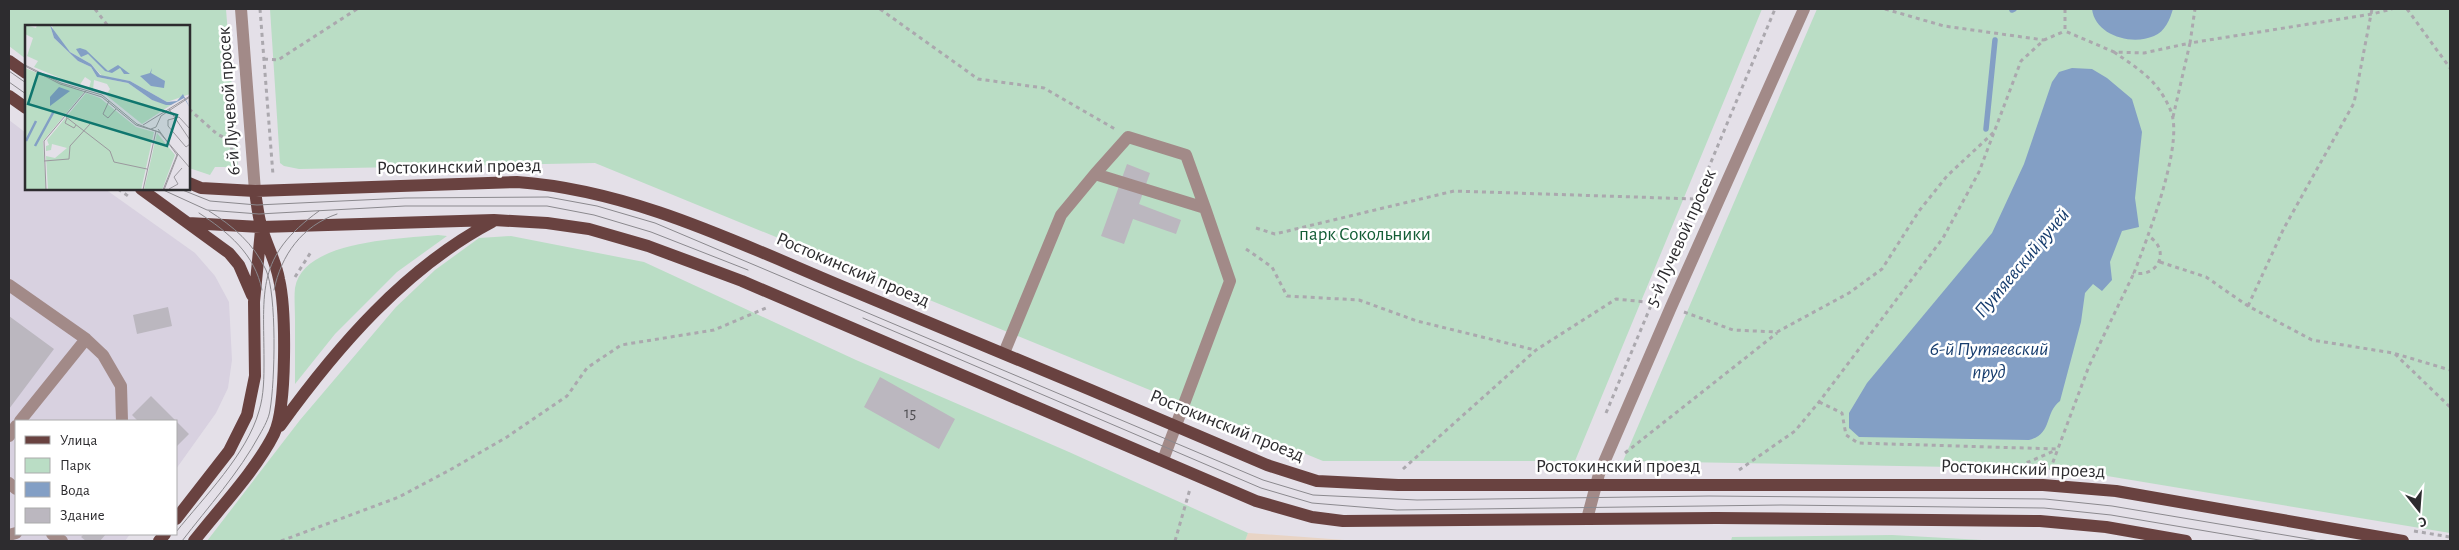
<svg xmlns="http://www.w3.org/2000/svg" width="2459" height="550" font-family="'Alegreya Sans',sans-serif">
<style>
.built{fill:#d8d1e0}
.education{fill:#e8d4c5}
.green{fill:#baddc5}
.water{fill:#839fc5}
.lines{fill:none;stroke-linecap:round;stroke-linejoin:round}
.stream{stroke:#839fc5;stroke-width:5.5}
.building{fill:#bbb7bf}
.path{stroke:#aba8ae;stroke-width:3;stroke-dasharray:4 4;stroke-linecap:butt}
.minor{stroke:#a28a88;stroke-width:12}
.major{stroke:#694240;stroke-width:12}
.tram{stroke:#8b898e;stroke-width:1}
.labels{text-anchor:middle;dominant-baseline:central;stroke-width:5;stroke-linejoin:round;paint-order:stroke}
.number-label{font-size:16px;fill:#504f53}
.street-label{font-size:19px;fill:#2d2c2f;stroke:#fff}
.park-label{font-size:19px;fill:#135d36;stroke:#fff}
.water-label{font-size:20px;font-style:italic;fill:#173d6e;stroke:#fff}
.inset-river{fill:none;stroke:#839fc5;stroke-width:2.5}
.inset-road{fill:none;stroke:#9b989e;stroke-width:1}
.view{fill:#0f766e;fill-opacity:0.15;stroke:#0f766e;stroke-width:2.5}
.inset-edge{fill:none;stroke:#2d2c2f;stroke-width:2.5}
</style>
<rect width="100%" height="100%" fill="#e4e0e8"/>
<!-- built -->
<path class="built" d="M9,120L26,133V189H105L195,253L215,276L229,302L232,360L228,388L216,413L176,469V421H16V534H130L125,541H9Z"/>
<!-- education -->
<path class="education" d="M1248,533L1358,541H1245Z"/>
<!-- green -->
<path class="green" d="M9,9H226L238,167H215L210,175L189,168V26H26V59L9,46Z
M270,9H1762L1575,461H1323L595,163L299,169L284,166L280,163Z
M1817,9H2450V533L2065,469L1623,461Z
M438,235L447,236L397,272L335,334L295,384C295,362 295,340 295,319C295,309 294,297 295,288C303,240 400,239 438,235Z
M511,236L644,262L856,360L1069,452L1248,533L1245,541H207L300,420L396,307L435,270L479,238Z
M1892,535L2000,541H1731L1732,537Z"/>
<!-- water -->
<path class="water" d="M2092,9H2173C2170,19 2165,32 2154,36C2131,46 2095,35 2092,9Z
M2072,68L2092,69L2107,78L2132,99L2142,132L2135,198L2139,227L2122,231L2110,262L2112,280L2102,291L2093,284L2085,293L2081,322L2060,401C2044,413 2053,434 2029,440L1859,437L1849,428V413L1867,383L1992,233L2024,164L2052,82L2059,72Z"/>
<g class="lines">
<!-- stream -->
<path class="stream" d="M2012,10L2014,9
M1986,129L1995,40"/>
</g>
<!-- building -->
<path class="building" d="M1127,164L1150,173L1139,204L1181,220L1176,234L1133,219L1124,244L1101,236Z
M168,307L172,326L137,334L133,315Z
M9,316L54,349L9,409Z
M880,377L955,419L939,449L864,407Z
M151,396L176,421H138L132,415Z
M176,421L189,434L176,447Z
M84,534H106L100,541H86L81,537Z"/>
<g class="lines">
<!-- path -->
<path class="path" d="M95,9L108,26
M260,9L273,175
M880,9L978,79L1044,88L1115,129
M1885,9L1944,26L2044,40
M2065,9V31L2114,52L2144,53L2190,43L2195,9
M2407,9L2450,68
M2114,52C2130,63 2149,75 2160,91C2165,98 2172,111 2173,119C2179,157 2148,236 2134,273C2159,278 2171,249 2148,236
M264,59L278,60L357,9
M228,106L234,175
M189,109L217,134L231,141
M2173,117L2190,43L2372,14L2392,9
M118,189L128,196
M1256,228L1275,234L1454,191L1695,199
M1246,249L1272,267L1287,296L1359,300L1417,321L1535,350
M2160,262L2206,277L2248,306L2312,340L2393,353L2450,370
M295,277L311,252
M2248,306L2284,228L2354,103L2372,9
M1684,312L1733,330L1777,332L1849,293L1882,269L1919,211L1947,176L1994,132
M2395,354L2450,407
M1819,402L1842,413L1846,435L1858,443L2057,449
M1606,413L1775,9
M1625,453L1777,333
M1403,469L1536,350L1616,299L1656,303
M2012,469L2054,451
M1739,470L1795,431L1819,402L1943,238L1979,172L2021,61L2044,40L2065,31
M2050,470L2089,366L2134,273
M2414,531L2450,537
M281,541L399,497L448,471L507,437L567,396L587,368L621,345L714,330L766,308
M1175,541L1190,489"/>
<!-- minor -->
<path class="minor" d="M241,9L255,191
M1095,174L1128,137L1186,155L1205,208
M9,285L86,339L103,355L121,386L122,421
M1004,353L1061,215L1095,174L1205,208L1230,281L1163,460
M20,421L86,339
M9,436L16,426
M9,483L16,489
M1587,519L1599,474L1671,307L1804,9
M52,534L62,541
M9,535L16,533"/>
<!-- major -->
<path class="major" d="M9,61L26,73
M9,96L26,108
M189,183L201,188L255,191L517,182C633,190 740,244 846,288C987,346 1127,405 1267,465L1317,481L1398,485H2043L2116,491L2403,541
M141,189L229,253L239,265L252,295
M188,223L261,227L494,220L547,223L589,229L648,246L742,281L1256,501L1312,517L1343,521L1716,518L2040,521L2106,527L2186,541
M280,426C337,347 405,268 492,222
M176,519L229,451L247,415L255,376L254,302L261,230
M159,541L165,534
M194,541C219,509 256,470 274,434C287,407 286,309 279,279C276,262 267,246 262,229C258,217 257,204 255,191"/>
<!-- tram -->
<path class="tram" d="M9,71L26,83
M9,82L26,94
M161,189L207,210L259,214L405,206H547L594,215L651,232L748,270
M180,189L210,201L257,205L405,198L548,197L597,206L655,223L1263,480L1313,495L1417,500L1709,496L2045,499L2112,506L2320,541
M199,213C228,232 255,254 262,290
M274,290C281,255 302,226 337,214
M863,318L1261,488L1312,503L1397,510L1781,505L2044,508L2111,515L2265,541
M176,532C204,497 247,454 259,411C264,395 264,377 264,361C264,291 255,257 319,211
M182,541C208,507 239,473 260,434C264,427 269,418 270,410C275,382 277,294 266,270C254,244 233,226 209,211"/>
</g>
<g class="labels">
<!-- number labels -->
<g class="number-label">
<text x="910" y="413">15</text>
</g>
<!-- street labels -->
<g class="street-label">
<text transform="translate(229 101) rotate(-94)">6-й Лучевой просек</text>
<text transform="translate(459 167) rotate(-1)">Ростокинский проезд</text>
<text transform="translate(1681 238) rotate(-66)">5-й Лучевой просек</text>
<text transform="translate(853 270) rotate(23)">Ростокинский проезд</text>
<text transform="translate(1227 426) rotate(22)">Ростокинский проезд</text>
<text x="1618" y="466">Ростокинский проезд</text>
<text transform="translate(2023 469) rotate(2)">Ростокинский проезд</text>
</g>
<!-- park labels -->
<g class="park-label">
<text x="1365" y="234">парк Сокольники</text>
</g>
<!-- water labels -->
<g class="water-label">
<text transform="translate(2022 263) rotate(-50)">Путяевский ручей</text>
<text x="1989" y="349">6-й Путяевский<tspan x="1989" dy="23">пруд</tspan></text>
</g>
</g>
<!-- overview -->
<g transform="translate(25 25)">
<rect width="165" height="165" fill="#e4e0e8"/>
<path d="M0,0L11,3L12,0H25L29,13L53,36L66,42L72,52L103,58L127,75L146,80L117,99L81,70L85,64L82,59L69,55L68,65L64,63L66,56L60,52L54,61L9,42L13,36L2,31L8,13L0,9ZM27,0H165V69L142,77L105,56L77,51L66,39L45,27L29,9ZM0,43L59,67L18,116L21,165H0ZM61,68L75,73L111,102L129,107L116,165H23L21,131L30,133L42,123L27,119L26,125L21,126V121L24,120L22,115ZM132,108L150,130L137,165H119Z" fill="#baddc5"/>
<path d="M25,0L45,27L66,39L75,50L105,56L142,77L152,76L158,69L165,83L159,73L146,80H141L127,75L103,58L72,52L66,42L53,36L29,13ZM55,23L61,25L83,46L93,40L105,49H99L95,43L87,48L80,46L63,29L56,32L51,24ZM127,43L126,48L140,56L139,63L126,61L115,51L125,48ZM34,62L45,66L25,81V72Z" fill="#839fc5"/>
<path class="inset-river" d="M1,116L11,96M10,121L29,86"/>
<path class="inset-road" d="M0,40L36,58L77,70L112,99L136,108M0,41L35,59L77,72L111,100L134,107L165,143M84,76L78,89L83,93L91,84M144,84L165,115M41,92L85,126L89,137L122,144M42,93L40,98L49,103L51,100M118,100L165,71M126,104L131,102L136,91L165,72M133,104L152,130L138,165M165,104L154,92L143,95V101L161,122L165,119M19,136L44,134L45,121L65,99M144,164L153,159L149,152L157,143M21,165L19,116L61,66M118,165L131,106M139,165L153,129"/>
<path class="view" d="M13,48L152,90L142,121L3,79Z"/>
<rect width="165" height="165" class="inset-edge"/>
</g>
<!-- border -->
<rect width="2459" height="550" fill="none" stroke="#2d2c2f" stroke-width="20"/>
<!-- legend -->
<rect x="15" y="420" width="162" height="115" fill="#ffffff" stroke="#ababac"/>
<rect x="25" y="436" width="25" height="8" fill="#694240" stroke="#ababac"/>
<text x="60" y="445" font-size="15" fill="#2d2c2f">Улица</text>
<rect x="25" y="458" width="25" height="15" fill="#baddc5" stroke="#ababac"/>
<text x="60" y="470" font-size="15" fill="#2d2c2f">Парк</text>
<rect x="25" y="482" width="25" height="15" fill="#839fc5" stroke="#ababac"/>
<text x="60" y="495" font-size="15" fill="#2d2c2f">Вода</text>
<rect x="25" y="508" width="25" height="15" fill="#bbb7bf" stroke="#ababac"/>
<text x="60" y="520" font-size="15" fill="#2d2c2f">Здание</text>
<!-- north arrow -->
<g transform="translate(2419 510) rotate(163)" stroke="#ffffff" stroke-width="4" paint-order="stroke">
<path d="M0-4L9 19L0 12L-9 19Z" fill="#2d2c2f"/>
<text y="-8" font-size="14" font-weight="bold" text-anchor="middle" fill="#2d2c2f">С</text>
</g>
</svg>
